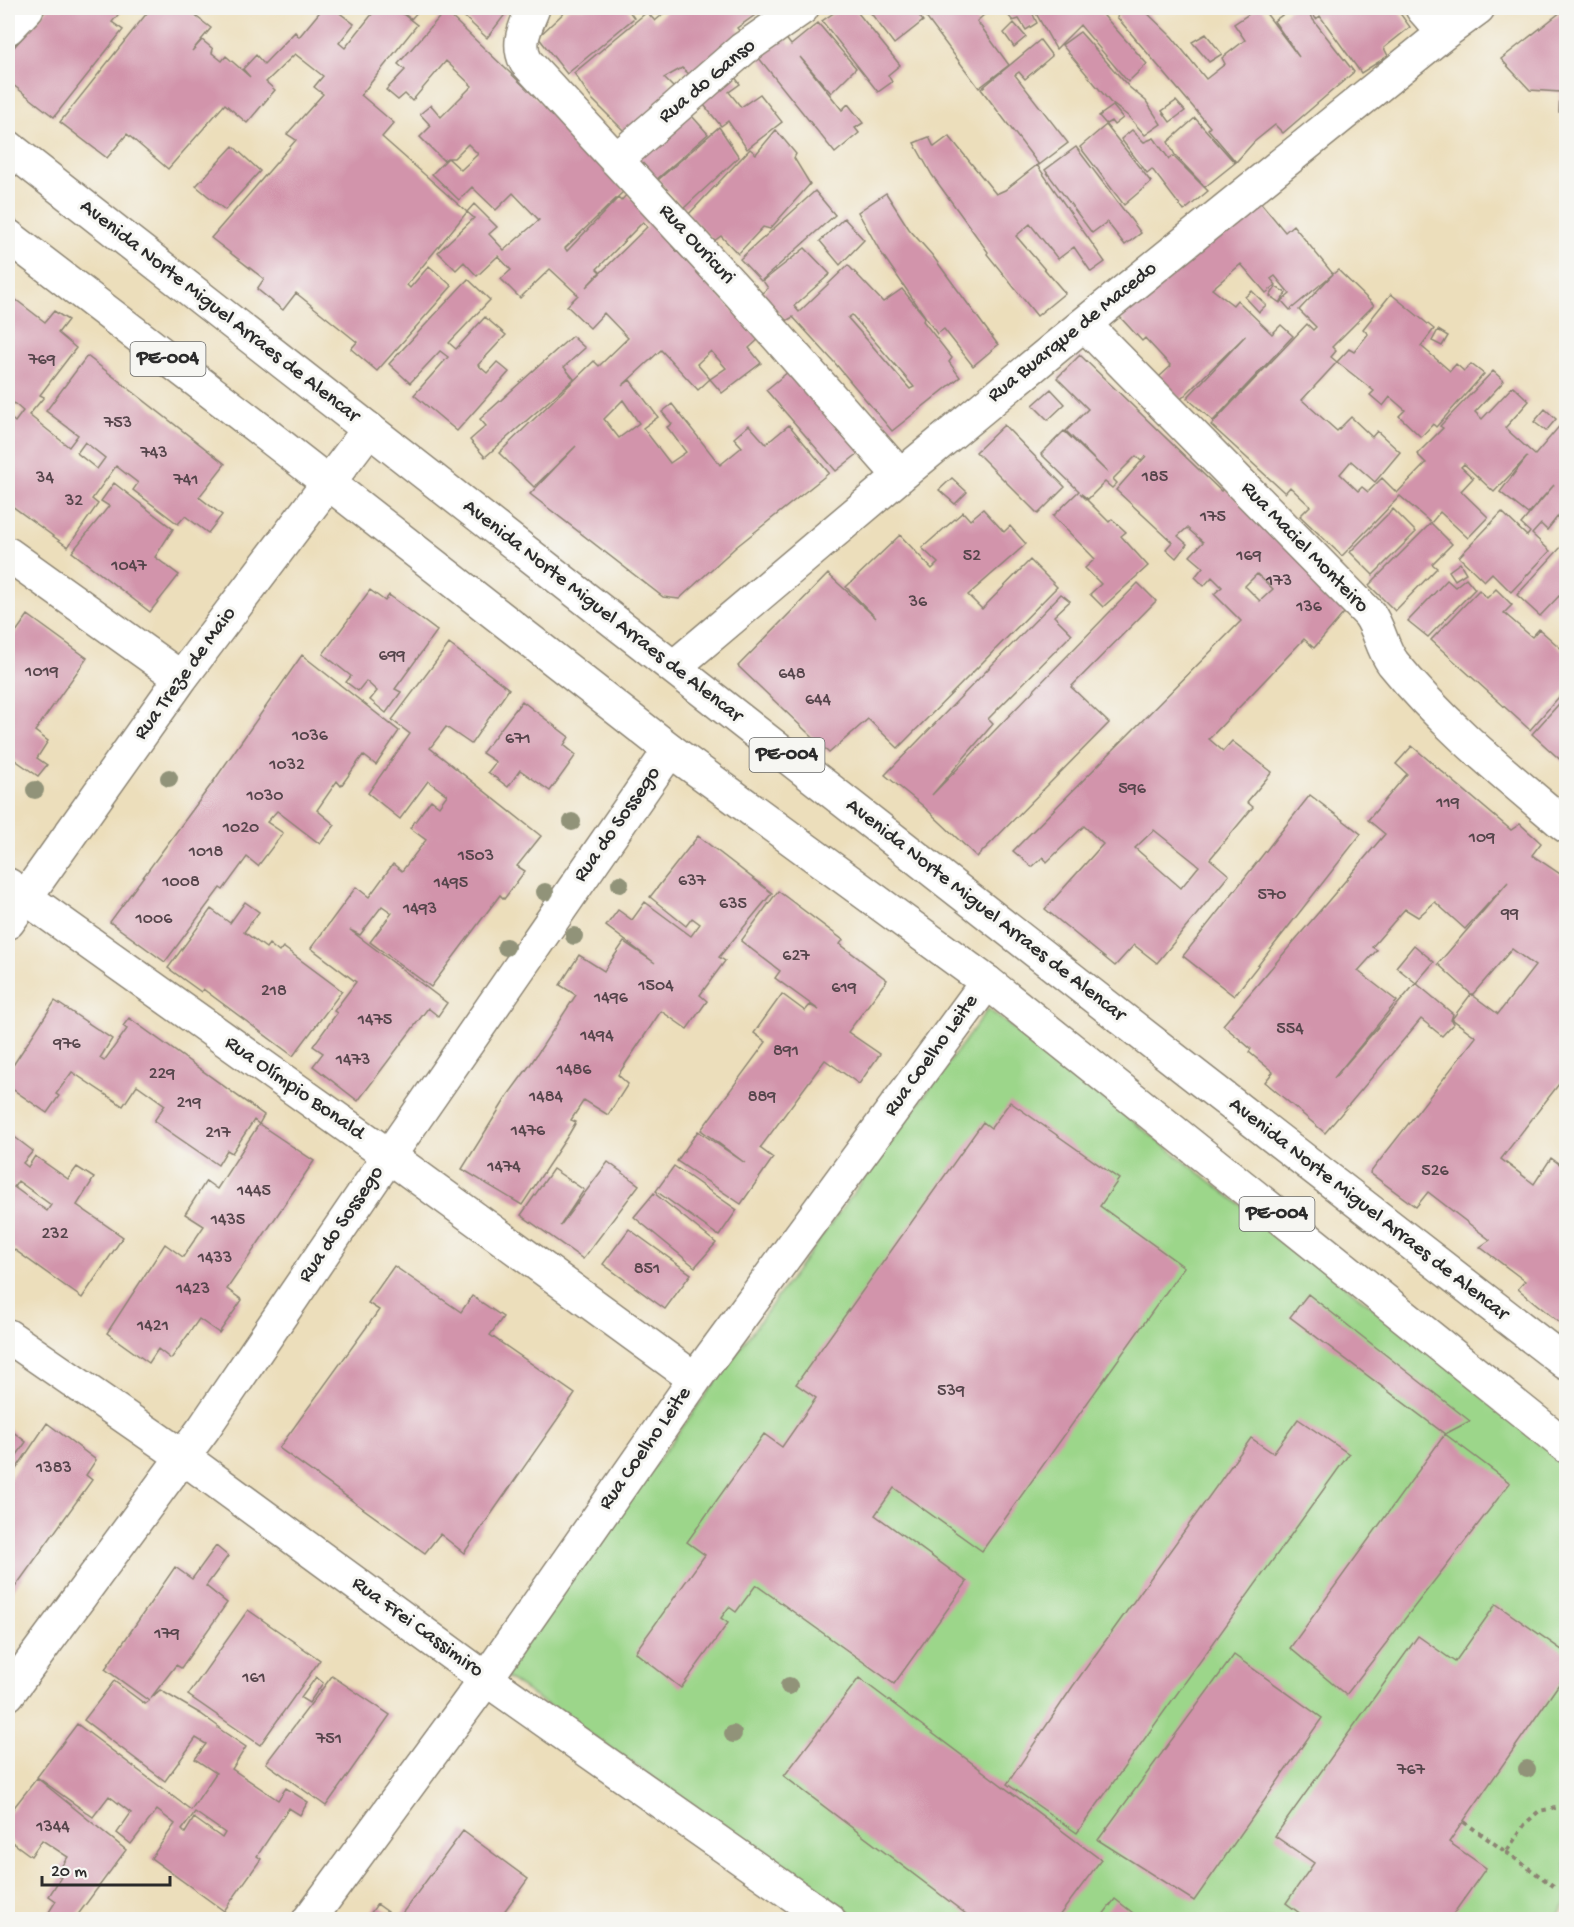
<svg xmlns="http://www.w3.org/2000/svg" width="1574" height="1927" font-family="'Gochi Hand',sans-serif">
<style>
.green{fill:#9cd68a;stroke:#64805a;stroke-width:1.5}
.building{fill:#d294ab;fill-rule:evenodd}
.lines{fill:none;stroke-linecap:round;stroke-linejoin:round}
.street-casing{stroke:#8c8473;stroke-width:36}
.primary-casing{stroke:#8c8473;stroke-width:36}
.path{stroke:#8c8473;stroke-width:4;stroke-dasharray:4.5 4.5;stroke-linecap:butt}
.street{stroke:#fff;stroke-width:33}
.primary{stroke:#fff;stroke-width:33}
.tree{fill:#919379}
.labels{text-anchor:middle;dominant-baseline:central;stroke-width:6;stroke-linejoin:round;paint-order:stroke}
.number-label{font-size:18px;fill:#55454b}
.shield{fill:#f6f6f2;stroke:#686867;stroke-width:1.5}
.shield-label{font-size:20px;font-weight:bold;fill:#2b2b2b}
.street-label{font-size:21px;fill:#2b2b2b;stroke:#f6f6f2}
</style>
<rect width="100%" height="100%" fill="#f6f6f2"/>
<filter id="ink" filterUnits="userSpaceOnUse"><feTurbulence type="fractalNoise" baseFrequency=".0167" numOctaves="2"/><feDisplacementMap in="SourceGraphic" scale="12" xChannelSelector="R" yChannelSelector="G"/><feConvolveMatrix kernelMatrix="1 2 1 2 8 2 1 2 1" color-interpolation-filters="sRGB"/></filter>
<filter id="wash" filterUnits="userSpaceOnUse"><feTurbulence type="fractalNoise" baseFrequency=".008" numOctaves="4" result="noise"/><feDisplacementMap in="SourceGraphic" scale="24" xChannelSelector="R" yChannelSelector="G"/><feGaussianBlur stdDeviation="1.35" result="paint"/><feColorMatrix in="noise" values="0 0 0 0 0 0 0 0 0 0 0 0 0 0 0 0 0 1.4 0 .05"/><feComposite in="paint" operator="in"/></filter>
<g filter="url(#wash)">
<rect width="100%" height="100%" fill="#ecdebb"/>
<!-- green -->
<path class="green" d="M988,1009L1566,1457V1904L1555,1920L860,1919L502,1674Z"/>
<g id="blocks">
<!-- building -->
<path class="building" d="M48,8H119L122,10L112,22L123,30L54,117L8,81V54Z
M151,8H185L211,28L192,51L202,40L213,49L212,53L222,61L226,56L250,77L243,69L256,55L264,64L295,32L299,37L323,8H333L354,24L339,43L345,48L377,8H395L417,25L361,95L394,123L382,137L467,212L474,204L497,227L489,234L504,250L539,220L513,193L496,210L472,187L459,200L432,174L448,158L443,160L420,137L431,126L420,114L431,105L441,117L472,86L446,61L412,101L405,94L398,100L386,90L405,70L398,64L445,11L549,110L625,190L565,248L567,251L618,198L621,201L627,194L678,240L672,246L760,338L749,348L761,363L722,393L710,379L698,390L661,350L622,386L630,380L658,417L643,428L670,463L686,452L667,427L672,424L662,412L672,404L720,465L742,447L734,438L749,425L766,444L789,425L829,473L736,547L679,599L663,597L530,494L576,446L534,487L499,453L594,361L599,366L628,338L604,313L590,328L567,306L578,295L550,269L520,298L501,279L511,270L498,256L477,276L464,262L456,270L438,252L474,218L467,212L407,285L410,288L429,266L452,286L377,371L351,349L357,342L296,293L283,310L257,289L264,279L211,238L296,140L287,134L323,94L314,87L323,76L295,54L266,82L275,90L247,123L225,104L168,169L127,134L107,158L60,122ZM468,144L478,154L461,170L448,158H454ZM643,222L647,227L586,287L600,272L597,269ZM711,351L726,368L710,379L697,364ZM623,400L639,423L619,438L604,419Z
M396,8H421L411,19Z
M455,8H504L503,9L507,12L487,38Z
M569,8H627L634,18L567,74L538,37Z
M670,8H765L737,28L742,34L689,74L682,68L664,78L677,91L627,134L591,98L574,73L647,12L655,21Z
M841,8H854L900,65L888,75L892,82L878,92L822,21Z
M867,8H914L923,21L894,44Z
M919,8H992L977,21L1009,65L979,88Z
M1002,8H1030L1037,23L1026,30L1019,19L1013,21Z
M1033,8H1097L1147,64L1128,82L1080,25L1056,49Z
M1129,8H1142L1172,37L1206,79L1225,64L1222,58L1245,40L1234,24L1258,8H1262L1299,57L1274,21L1292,8H1304L1354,72L1283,133L1275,125L1254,142L1236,162L1208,129L1210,127L1117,17Z
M1308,8H1396L1410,27L1384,48L1388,56L1361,73L1320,16L1316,19Z
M1566,8V113L1559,112L1560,92L1530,90L1501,59Z
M818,23L856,68L831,93L800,57L842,110L848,104L863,123L855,128L859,133L835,153L758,57L785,37L791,45Z
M1014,23L1026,37L1014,47L1004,33Z
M1080,32L1129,87L1146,101L1161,124L1145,135L1128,116L1110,102L1062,45Z
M1206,34L1222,54L1209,62L1192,42Z
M1040,40L1052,56L1025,79L1019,72L1015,75L1068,143L1039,165L981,89Z
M732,73L740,84L729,92L741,107L760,94L782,122L747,149L728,121L721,126L700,100Z
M1176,101L1185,111L1170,122L1162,111Z
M683,106L708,134L656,180L630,154Z
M1113,106L1123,118L1114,125L1111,121L1106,124L1099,116Z
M1195,118L1235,163L1205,187L1175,155L1168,142Z
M1106,125L1151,182L1124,205L1080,147Z
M719,127L739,157L684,208L658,180Z
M776,130L796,154L794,158L810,184L770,229L763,227L738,254L721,236L714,241L688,215L750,149L756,154Z
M1132,130L1144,142L1154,138L1169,159L1173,156L1208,191L1184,211L1152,169L1147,173L1121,139Z
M949,136L996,194L1005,190L1037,165L1105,262L1091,272L1074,247L1058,259L1030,224L1016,236L1065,293L1037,316L987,254L988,252L932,175L914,143L929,137L934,147Z
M233,146L260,171L225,210L196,186Z
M1076,147L1141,233L1125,245L1107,222L1092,233L1045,170Z
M815,191L835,215L761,281L740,259Z
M886,193L909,229L932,255L998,345L973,366L944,329L937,334L880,251L858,212Z
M1256,197L1285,232L1293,225L1333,274L1338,270L1374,305L1332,347L1336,351L1331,357L1337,362L1302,400L1337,431L1351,417L1372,437L1377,431L1400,452L1375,482L1351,461L1340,474L1358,491L1362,487L1368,492L1382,478L1397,493L1426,463L1417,454L1443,428L1440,426L1493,371L1504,381L1475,412L1482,419L1513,386L1529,401L1505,428L1535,455L1562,423L1566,427V506L1547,530L1541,524L1532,534L1550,551L1511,592L1492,573L1484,581L1459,557L1502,512L1527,536L1530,532L1521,524L1554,485L1528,514L1500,492L1527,457L1494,492L1464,464L1461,467L1473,478L1461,491L1488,517L1468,538L1440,512L1431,523L1400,496L1342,556L1300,516L1310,506L1290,487L1285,493L1211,425L1307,324L1313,330L1316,327L1299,310L1333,274L1290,310L1282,301L1290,294L1275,276L1271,279L1276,285L1266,293L1241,264L1212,289L1233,305L1237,300L1272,334L1281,325L1293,336L1213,421L1187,398L1246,335L1180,400L1159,377L1171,366L1145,338L1142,341L1119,316Z
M844,218L864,240L840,265L820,241Z
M805,248L830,274L794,306L799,312L848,265L883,302L902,289L925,317L923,321L952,358L949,362L960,377L892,431L834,362L793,317L786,321L762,293L768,288L763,281ZM852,315L914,387L910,389L848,318Z
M468,279L490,300L449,343L456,349L485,317L506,335L478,365L487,373L497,362L509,372L457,431L414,395L448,357L440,351L410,383L389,364Z
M1276,287L1286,293L1280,303L1270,296Z
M1252,291L1266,305L1259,312L1245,297Z
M1391,294L1434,329L1421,346L1450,371L1456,364L1464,371L1471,364L1484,374L1436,427L1433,424L1421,437L1399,416L1405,410L1390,397L1383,406L1370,395L1374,391L1337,362L1349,349L1354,352L1368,334L1363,329Z
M11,296L45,322L54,311L68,320L58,333L76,348L40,395L44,397L29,415L69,447L78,435L46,411L87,356L225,464L199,497L222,515L208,533L185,516L178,524L133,490L138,483L116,466L92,499L98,504L68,547L8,503V416L15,422L23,411L8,398V302ZM85,442L105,458L97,469L77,453Z
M1438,330L1448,336L1442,346L1432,341Z
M572,336L585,348L564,367L574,379L485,457L470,440L486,426L480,419Z
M1080,355L1221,491L1224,487L1350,606L1314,648L1304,639L1209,739L1223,751L1232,741L1272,772L1247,802L1253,807L1210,859L1229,875L1157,963L1134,945L1115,966L1045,909L1103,844L1084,826L1047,862L1043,857L1032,867L1013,851L1241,621L1214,594L1222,587L1212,577L1204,586L1195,577L1203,567L1190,556L1203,542L1187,528L1178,536L1187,544L1176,558L1166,549L1172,542L1116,490L1146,456L1141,461L1136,456L1113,479L1117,483L1112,488L1105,482L1088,499L1080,493L1109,522L1112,519L1126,532L1121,536L1148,566L1103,607L1090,594L1101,584L1085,568L1095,559L1053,516L1079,491L1041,454L1064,431L1108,473L1066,431L1088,409L1057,378ZM1257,574L1273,589L1260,601L1245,586ZM1154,830L1199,866L1181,888L1135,848Z
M794,367L864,449L836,471L766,390Z
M1051,389L1065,404L1048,420L1033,405Z
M1545,409L1556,419L1546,431L1534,422Z
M1004,425L1065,487L1038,514L976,452Z
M952,478L967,492L955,504L939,490Z
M114,483L173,529L155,557L179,575L150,612L72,552L109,506L101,501Z
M983,509L1004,532L1010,526L1026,544L968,595L982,609L1030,560L1057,587L898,748L868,719L829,753L738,666L828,574L876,618L846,587L900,535L932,569L938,563L922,548L963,512L970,520Z
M1393,509L1416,532L1373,575L1350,552Z
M1431,523L1452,544L1432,564L1437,568L1395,611L1369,585Z
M1562,546L1566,550V602L1559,596L1540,616L1517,595Z
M1460,563L1466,573L1455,580L1449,571Z
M1466,578L1475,589L1428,637L1408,621L1447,580L1455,587Z
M1138,583L1156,601L1071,687L1109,723L977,857L922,805L885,775L1061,594L1070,601L1054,616L1072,634L988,719L993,724L932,795Z
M1496,589L1512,605L1504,613L1532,637L1539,629L1566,653V689L1530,730L1431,640L1479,590L1487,598Z
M370,590L385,601L389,595L437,631L395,689L401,692L386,713L370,700L377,691L366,681L358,691L346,682L351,676L323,654Z
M28,615L87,658L35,731L48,741L37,758L47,765L38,776L15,760L8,770V643Z
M449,644L509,689L471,744L446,727L430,748L541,836L517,866L525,871L504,899L500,895L431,987L370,942L392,913L382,906L360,935L350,930L447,1003L438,1016L428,1008L358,1101L313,1066L323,1053L313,1046L337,1013L334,1011L356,982L311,948L356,887L369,897L393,864L402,871L426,840L410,828L431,800L439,806L447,795L428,781L400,819L368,793L410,734L392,720Z
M302,655L399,731L376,765L363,755L341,786L337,781L317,810L335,825L320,844L277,811L267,822L283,833L258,866L247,857L223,890L220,888L165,962L110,922L213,782Z
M1566,696V765L1532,734Z
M522,701L569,737L564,745L576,755L550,791L520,770L508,787L488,772L496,762L482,753Z
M1412,746L1511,830L1520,824L1541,843L1532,855L1566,878V1075L1501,1159L1534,1184L1551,1158L1566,1169V1328L1518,1289L1525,1281L1480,1247L1490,1240L1428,1192L1416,1207L1370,1173L1476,1037L1452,1019L1471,994L1498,1014L1535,966L1512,949L1473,994H1471L1438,964L1508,882L1465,929L1435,902L1418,917L1405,909L1372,947L1377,950L1358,971L1397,1001L1334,1078L1416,983L1396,967L1414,945L1434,962L1416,983L1453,1014L1451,1020L1454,1023L1442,1036L1421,1019L1325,1133L1265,1082L1273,1072L1249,1052L1251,1049L1223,1025L1385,834L1368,820L1407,774L1396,764Z
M1310,795L1361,834L1234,996L1183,956Z
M698,836L772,893L719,957L725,961L700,995L707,1001L687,1029L661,1011L618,1075L628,1084L608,1115L584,1100L571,1120L576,1122L569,1134L522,1205L462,1169L508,1095L530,1065L576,995L560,985L579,955L604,971L624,942L655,963L606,926L618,910L632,920L645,902L691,936L700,924L692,918L686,926L650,897Z
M778,891L843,940L840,944L887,980L848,1032L880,1054L859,1084L825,1060L760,1148L773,1158L741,1204L677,1161L698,1131L745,1163L701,1130L766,1042L754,1033L782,994L805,1011L810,1005L819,1010L775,978L780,971L741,941Z
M245,902L259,912L244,932L266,948L269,944L279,952L283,947L342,991L293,1056L203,989L201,992L168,968L211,909L230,923Z
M55,1001L112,1039L100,1058L104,1061L127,1029L123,1026L129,1018L264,1115L259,1124L254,1120L232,1153L227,1150L218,1165L154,1121L165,1105L137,1085L123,1106L72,1072L56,1094L59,1096L47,1113L8,1086V1073Z
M1010,1102L1119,1179L1100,1206L1184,1267L982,1551L894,1488L875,1515L967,1582L894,1684L756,1585L736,1612L729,1607L721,1618L728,1623L681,1688L635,1652L705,1555L687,1542L764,1434L782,1447L816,1398L796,1384L983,1122L991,1128Z
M259,1124L314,1161L227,1289L242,1300L219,1333L199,1319L171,1359L158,1349L149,1363L107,1333L165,1244L183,1257L204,1226L185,1214L206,1181L217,1189Z
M8,1132L33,1151L23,1163L28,1167L35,1156L68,1179L77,1167L94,1178L77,1205L123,1237L82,1298L8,1245ZM18,1181L51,1205L47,1211L14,1187Z
M608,1162L639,1185L583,1259L521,1215L553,1169L584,1190L560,1226Z
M674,1166L737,1210L719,1236L656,1191Z
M654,1193L716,1243L695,1267L634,1217Z
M629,1229L691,1274L665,1309L603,1264Z
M394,1266L461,1312L472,1296L503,1317L490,1335L575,1394L464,1553L440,1534L425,1553L279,1448L379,1310L368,1303Z
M1308,1294L1470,1421L1445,1434L1290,1317Z
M1298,1419L1349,1454L1077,1833L1007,1784L1073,1686L1251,1438L1273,1453Z
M47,1423L96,1460L86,1475L92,1480L8,1597V1481Z
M8,1428L26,1442L8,1468Z
M1445,1434L1510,1483L1346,1695L1290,1648Z
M216,1546L228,1556L206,1586L227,1603L181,1668L176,1665L150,1699L160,1690L201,1714L219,1727L218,1728L246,1747L232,1769L278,1800L286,1788L308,1802L300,1815L289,1808L257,1856L261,1859L224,1911L151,1858L175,1824L157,1810L131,1844L117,1833L131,1813L109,1796L93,1817L37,1777L77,1724L191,1810L216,1773L195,1759L206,1744L196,1738L165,1781L84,1720L114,1681L145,1704L149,1701L105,1669L175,1567L192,1579ZM195,1812L225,1833L222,1838L194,1818L185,1833L182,1830Z
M1496,1604L1566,1653V1674L1449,1842L1486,1868L1449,1920H1309L1286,1903L1314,1863L1275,1836L1418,1636L1455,1662Z
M248,1610L320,1660L260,1745L188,1695Z
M1234,1655L1322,1718L1194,1901L1098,1840Z
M332,1676L390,1715L326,1806L266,1763Z
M316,1677L323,1683L309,1703L301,1698Z
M859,1678L1101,1860L1056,1920H974L784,1776Z
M37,1778L126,1850L74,1920H44L56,1901L49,1896L61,1877L56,1874L68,1857L42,1840L31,1856L8,1839V1815Z
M463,1831L528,1879L498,1920H366L377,1904L398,1919Z
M1115,1899L1142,1920H1099Z"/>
</g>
</g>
<g filter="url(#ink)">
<use href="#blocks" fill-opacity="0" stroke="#8c8473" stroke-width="1.5"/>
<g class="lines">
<defs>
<path id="street" d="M533,8C526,27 516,42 526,62L740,294L900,476
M1422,8L1444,33
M8,28L27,8
M616,160L743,49L802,8
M1084,324L1369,614C1380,629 1381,647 1393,663C1443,725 1506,775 1566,826
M8,554L181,678
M674,667L900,476L1084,324L1444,33L1478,8
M8,885L389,1156L695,1379
M8,922L181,678L369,429
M8,1336L183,1457L486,1679L829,1920
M8,1694L204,1428L389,1156L670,750
M309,1920L486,1679L695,1379L987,982"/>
<path id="primary" d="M8,147L1193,1074L1566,1363
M8,236L257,427L670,750L987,982L1566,1446"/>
</defs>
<!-- street casing -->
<use href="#street" class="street-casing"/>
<!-- primary casing -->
<use href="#primary" class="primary-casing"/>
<!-- path -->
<path class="path" d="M1464,1822L1506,1852L1525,1824L1539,1811L1566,1806
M1506,1852L1555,1887"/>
<!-- street -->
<use href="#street" class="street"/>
<!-- primary -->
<use href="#primary" class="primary"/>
</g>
<!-- trees -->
<g class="tree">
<circle cx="169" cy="778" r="9"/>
<circle cx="35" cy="790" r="9"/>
<circle cx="572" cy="822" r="9"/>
<circle cx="620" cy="884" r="9"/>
<circle cx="545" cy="892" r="9"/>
<circle cx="574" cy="936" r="9"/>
<circle cx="506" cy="947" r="9"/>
<circle cx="789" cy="1686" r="9"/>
<circle cx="733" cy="1734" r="9"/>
<circle cx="1527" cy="1769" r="9"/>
</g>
</g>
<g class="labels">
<!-- number labels -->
<g class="number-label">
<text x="42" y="360">769</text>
<text x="118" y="423">753</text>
<text x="154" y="453">743</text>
<text x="1155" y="477">185</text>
<text x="45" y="478">34</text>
<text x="186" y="480">741</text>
<text x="74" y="501">32</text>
<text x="1213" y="517">175</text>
<text x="972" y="556">52</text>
<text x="1249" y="556">169</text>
<text x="129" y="566">1047</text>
<text x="1279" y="581">173</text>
<text x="918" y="602">36</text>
<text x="1309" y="607">136</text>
<text x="392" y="656">699</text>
<text x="42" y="672">1019</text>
<text x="792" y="674">648</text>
<text x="818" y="700">644</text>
<text x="310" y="736">1036</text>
<text x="518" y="739">671</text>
<text x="287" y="765">1032</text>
<text x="1132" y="789">596</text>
<text x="265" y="796">1030</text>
<text x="1448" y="803">119</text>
<text x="241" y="828">1020</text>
<text x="1482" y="838">109</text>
<text x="206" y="852">1018</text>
<text x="476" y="856">1503</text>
<text x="692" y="881">637</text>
<text x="181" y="882">1008</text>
<text x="451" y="883">1495</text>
<text x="1272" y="895">570</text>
<text x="733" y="904">635</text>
<text x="420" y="909">1493</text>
<text x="1510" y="914">99</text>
<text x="154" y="919">1006</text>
<text x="796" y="956">627</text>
<text x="656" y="986">1504</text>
<text x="844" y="988">619</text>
<text x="274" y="991">218</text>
<text x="611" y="998">1496</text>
<text x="375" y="1020">1475</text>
<text x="1290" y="1029">554</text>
<text x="597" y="1036">1494</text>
<text x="67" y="1044">976</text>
<text x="786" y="1051">891</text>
<text x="353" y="1060">1473</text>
<text x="574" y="1070">1486</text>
<text x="162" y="1074">229</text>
<text x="546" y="1097">1484</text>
<text x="762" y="1097">889</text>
<text x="189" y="1103">219</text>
<text x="528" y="1131">1476</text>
<text x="218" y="1133">217</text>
<text x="504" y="1167">1474</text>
<text x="1435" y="1171">526</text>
<text x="254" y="1191">1445</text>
<text x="228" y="1220">1435</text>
<text x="55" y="1234">232</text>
<text x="215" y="1258">1433</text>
<text x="647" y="1269">851</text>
<text x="193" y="1289">1423</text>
<text x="153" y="1326">1421</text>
<text x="951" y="1391">539</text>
<text x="54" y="1468">1383</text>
<text x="167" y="1634">179</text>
<text x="254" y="1678">161</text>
<text x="329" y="1739">751</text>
<text x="1411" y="1770">767</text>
<text x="53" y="1827">1344</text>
</g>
<!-- shield labels -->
<g class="shield">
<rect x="130.5" y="342" width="75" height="34" rx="4.5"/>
<rect x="749.5" y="738" width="75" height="34" rx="4.5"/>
<rect x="1239.5" y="1197" width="75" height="34" rx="4.5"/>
</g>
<g class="shield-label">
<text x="168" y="359">PE-004</text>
<text x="787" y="755">PE-004</text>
<text x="1277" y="1214">PE-004</text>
</g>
<!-- street labels -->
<g class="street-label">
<text transform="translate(708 82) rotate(-40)">Rua do Ganso</text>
<text transform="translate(696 245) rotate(47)">Rua Ouricuri</text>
<text transform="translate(219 312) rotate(38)">Avenida Norte Miguel Arraes de Alencar</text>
<text transform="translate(1073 333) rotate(-39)">Rua Buarque de Macedo</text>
<text transform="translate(1304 548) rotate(46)">Rua Maciel Monteiro</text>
<text transform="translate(602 612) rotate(38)">Avenida Norte Miguel Arraes de Alencar</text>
<text transform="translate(186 674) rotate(-54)">Rua Treze de Maio</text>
<text transform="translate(618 825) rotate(-55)">Rua do Sossego</text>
<text transform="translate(985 911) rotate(38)">Avenida Norte Miguel Arraes de Alencar</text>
<text transform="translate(932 1056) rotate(-54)">Rua Coelho Leite</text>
<text transform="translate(294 1089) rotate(35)">Rua Olímpio Bonald</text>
<text transform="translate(1368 1210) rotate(38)">Avenida Norte Miguel Arraes de Alencar</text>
<text transform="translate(342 1225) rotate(-56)">Rua do Sossego</text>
<text transform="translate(646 1449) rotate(-55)">Rua Coelho Leite</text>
<text transform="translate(417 1628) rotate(36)">Rua Frei Cassimiro</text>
</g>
</g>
<!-- margin -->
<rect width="1574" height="1927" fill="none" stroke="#f6f6f2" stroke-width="30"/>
<!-- scale -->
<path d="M42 1876v9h128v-9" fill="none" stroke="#2b2b2b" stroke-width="3"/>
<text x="51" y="1876" font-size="18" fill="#2b2b2b" stroke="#f6f6f2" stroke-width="4.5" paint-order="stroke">20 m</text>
</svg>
